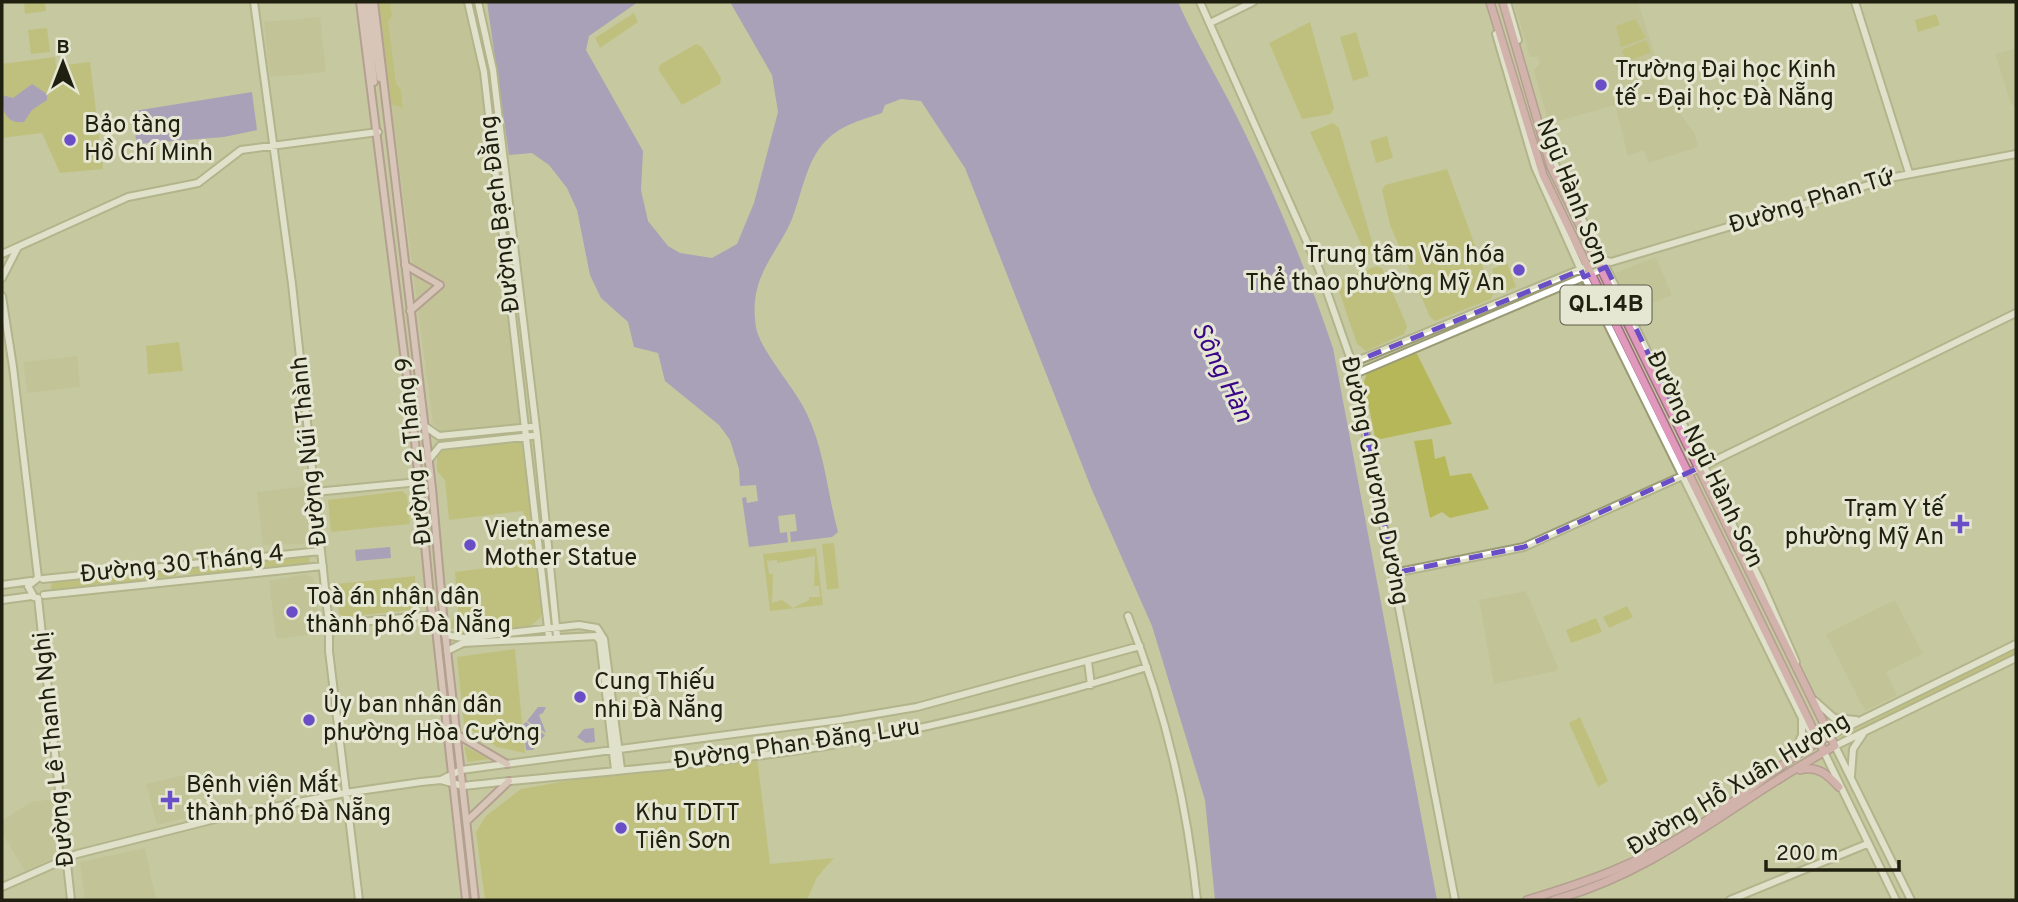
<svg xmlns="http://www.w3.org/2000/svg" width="2018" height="902" font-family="Overpass,sans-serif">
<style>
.built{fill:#bcbd8e}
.green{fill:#b6b758;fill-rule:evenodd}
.water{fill:#8372d8}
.pier{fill:#c6c89f}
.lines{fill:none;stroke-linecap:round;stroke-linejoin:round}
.secondary-casing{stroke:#9a9b74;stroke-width:10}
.primary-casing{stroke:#9d6f80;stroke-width:10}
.highway-casing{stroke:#9d6f80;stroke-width:10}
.secondary{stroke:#fff;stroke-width:6}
.primary{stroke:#ecc2d7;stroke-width:6}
.highway{stroke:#e099bc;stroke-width:7}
.marked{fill:none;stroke:#694ec7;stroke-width:5;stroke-dasharray:14 9;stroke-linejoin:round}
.poi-dot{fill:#694ec7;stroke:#e6e7d2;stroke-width:2.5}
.labels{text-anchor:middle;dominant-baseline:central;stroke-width:6;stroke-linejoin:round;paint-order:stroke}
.shield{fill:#e6e7d2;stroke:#5b5c4b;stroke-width:2}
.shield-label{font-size:23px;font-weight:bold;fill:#202011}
.poi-label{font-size:24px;fill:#202011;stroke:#e6e7d2;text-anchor:start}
.street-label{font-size:24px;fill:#202011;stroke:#e6e7d2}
.water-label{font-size:26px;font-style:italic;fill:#3a0688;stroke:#e6e7d2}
</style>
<rect width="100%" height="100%" fill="#c6c89f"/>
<!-- built -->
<path class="built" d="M378,2H470L496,158L526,426L444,434L433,424Z
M1514,2H1638L1669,99L1695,134L1698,147L1648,163L1644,150L1628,156L1615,105L1549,124L1534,70L1540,64L1538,57H1530Z
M320,17L326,72L270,77L264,22Z
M2016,48V108L2011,104L1995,54Z
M1656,257L1672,295L1633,312L1615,273Z
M77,356L80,387L27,393L23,362Z
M306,486L309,540L304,544L263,545L257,492Z
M307,574L315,580L320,633L279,639L276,637L269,581Z
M1526,591L1558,667L1556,671L1494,684L1479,600Z
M1895,600L1923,654L1886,672L1897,695L1865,711L1826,634Z
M189,774L191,782L186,784L194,816L157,825L146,784Z
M55,799L63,853L25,871L2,833V821L31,802Z
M145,848L156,900H85L80,862Z"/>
<!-- green -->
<path class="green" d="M24,2H45L46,11L25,14Z
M379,2H390L392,16L388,21L396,84L401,90L403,108L391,104Z
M634,13L638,22L600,48L595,38Z
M1936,14L1940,25L1918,32L1915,20Z
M1635,19L1646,38L1621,47L1616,26Z
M1310,22L1334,108L1331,114L1302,119L1269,43Z
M47,28L50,52L31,54L28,30Z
M1356,32L1369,76L1353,81L1340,37Z
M1646,40L1651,52L1627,62L1622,50Z
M696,44L702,47L721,78L720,84L682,105L658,69L661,64Z
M55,57L56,66L90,62L103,169L60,173L42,133L2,138V64Z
M1333,123L1339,128L1375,252L1366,255L1310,132Z
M1387,136L1393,158L1376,163L1370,141Z
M1447,169L1493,295L1491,299L1435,321L1430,317L1390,225L1382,190L1385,185Z
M1507,263L1516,287L1502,293L1492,269Z
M1376,266L1382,268L1407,326L1404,334L1366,351L1357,344L1336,282Z
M179,342L183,371L148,374L146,346Z
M1416,352L1452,424L1381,439L1375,437L1364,382L1367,373Z
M1432,439L1435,459L1445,456L1450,476L1471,473L1489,509L1450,518L1442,512L1430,518L1414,441Z
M520,440L525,442L543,609L540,618L529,627L461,634L451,628V622L458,611L455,572L528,563L529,546L523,511L449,520L445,480L437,471V457L444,449Z
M402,491L407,495L410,524L331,532L328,500Z
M834,543L839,588L827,590L822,544Z
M816,548L823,605L770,611L763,554ZM815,556L814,586H819L820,597H809V600L793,608L782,600L772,603L773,574H769L767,561L777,560V563Z
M305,556L310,558L309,563L191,575L188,573L190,568Z
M172,569L177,571L176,576L53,590L50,587L53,582Z
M415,576L417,605L413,610L344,617L339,614L336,584Z
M1627,606L1633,617L1609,628L1603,617Z
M1596,618L1602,632L1571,643L1566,630Z
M439,631L456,765L454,766Z
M2016,647V654L1841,741L1839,738Z
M515,649L525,753L497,747L464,725L457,657Z
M1580,717L1608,781L1598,787L1569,723Z
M464,746L489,759L468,762Z
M757,757L770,864L834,858L817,877L807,900H485L476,832L486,816L521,789L583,778Z"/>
<!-- water -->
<path class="water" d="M487,2H638L589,36L586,50L643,151L641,190L648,221L668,246L680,253L712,258L737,244L754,203L778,112L772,75L730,2H1178C1196,43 1219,80 1239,121C1275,194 1307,271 1333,348L1437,900H1215L1205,800L1152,626L1092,490L965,168L921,101L901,99L885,105L882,113C859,121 839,125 822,145C806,164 801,196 792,219C775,258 748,277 756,327C759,349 796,389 807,414C825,452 827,492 838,532L832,537L749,547L742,498L746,497L747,503L758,501L756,485L740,486L739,469L730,440L719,425L665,381L658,353L634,347L628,322L601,298L590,275L577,210L567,188L549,165L532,153L509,155Z
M32,84L47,94V100L32,110L24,122C6,124 2,111 2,95L13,98Z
M252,92L257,130L224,137L136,144L134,111Z
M390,547L391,558L356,561L355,550Z
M538,707H546L543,713L539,715L546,733L527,721Z
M526,722L545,735L533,750H526L523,725Z
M594,728L595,742L586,743L577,737L584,729Z"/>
<!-- pier -->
<path class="pier" d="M795,514L797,531L790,532L791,542L788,543L787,532L780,533L778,516Z"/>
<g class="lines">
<defs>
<path id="secondary" d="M254,2L292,284L329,625V651L359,900
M468,2L484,72L549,637
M478,2L493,70L537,436L557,636
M1200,2L1319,269L1352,363L1455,900
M1507,2L1518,40
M1855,2L1909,173
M1210,23L1253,2
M1496,34L1535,167L1581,270L1802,718L1818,742
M1552,158L1761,582L1796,662
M2,254L128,197L198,183L241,150L378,132
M2,278L18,247
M2,296L13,367L38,578
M1352,363L1603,260L1611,262L1895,177L2016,154
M1355,374L1605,268
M423,425L439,436L531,427
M428,461L440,446L532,436
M315,492L419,482
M1394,573L1524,547L1689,473L2016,313
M43,579L321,551
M2,585L31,581
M44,595L323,566
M34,597L28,586L38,578
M38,598L71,900
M2,600L32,596
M1128,616C1164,706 1187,804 1197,900
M329,625L434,615
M445,635L463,638L579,625L597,628L604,639L621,769
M447,651L463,643L596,636L600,641L615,770
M1088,662L1091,685
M1815,701L1834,718L1856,720
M1829,736L2016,644
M1824,752L1896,900
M1791,759L1802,735V720
M1851,776L1853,749L1863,734
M441,780L461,770L840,720L917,707L1140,646
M2,887L77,854L223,817L345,793L421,782L441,780L463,786C589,772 718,765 843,743C945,725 1048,698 1147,667
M1730,900L1867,844
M1911,900L1835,746L2016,658"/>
<path id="primary" d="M360,2L415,441L431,607L436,629L466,900
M365,2L374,82
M370,2L380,78
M374,2L432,488L443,614L475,900
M405,265L440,285L410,311
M456,734L507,764
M467,821L509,781"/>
<path id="highway" d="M1490,2L1543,175L1824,752
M1503,2L1551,167L1835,746C1737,798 1665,869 1554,900
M1800,770C1818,765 1828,775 1839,787
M1527,900C1584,883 1638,864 1689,832C1737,802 1779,762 1829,736"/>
</defs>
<!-- secondary casing -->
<use href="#secondary" class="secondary-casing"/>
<!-- primary casing -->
<use href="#primary" class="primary-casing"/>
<!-- highway casing -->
<use href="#highway" class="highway-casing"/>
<!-- secondary -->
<use href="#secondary" class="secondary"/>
<!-- primary -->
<use href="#primary" class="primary"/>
<!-- highway -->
<use href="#highway" class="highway"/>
</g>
<!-- marked area -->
<path d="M0 0H2018V902H0ZM1606,267L1703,466L1524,547L1394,573L1352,363L1581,270L1584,277Z" fill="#c6c89f" fill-opacity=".55" fill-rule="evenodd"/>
<path class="marked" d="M1606,267L1703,466L1524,547L1394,573L1352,363L1581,270L1584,277Z"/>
<!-- markers -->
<g class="poi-dot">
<circle cx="1601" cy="85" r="7"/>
<circle cx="70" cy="140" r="7"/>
<circle cx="1519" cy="270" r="7"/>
<path d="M1956.5 513.5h7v7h7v7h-7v7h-7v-7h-7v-7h7z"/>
<circle cx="470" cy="545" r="7"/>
<circle cx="292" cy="612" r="7"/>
<circle cx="580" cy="697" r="7"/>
<circle cx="309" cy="720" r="7"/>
<path d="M166.5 789.5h7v7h7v7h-7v7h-7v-7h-7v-7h7z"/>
<circle cx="621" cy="828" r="7"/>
</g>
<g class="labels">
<!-- shield labels -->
<rect class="shield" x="1560.5" y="285.5" width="91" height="39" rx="5"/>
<g class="shield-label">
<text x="1606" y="305">QL.14B</text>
</g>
<!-- poi labels -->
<g class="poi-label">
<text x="1615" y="71">Trường Đại học Kinh<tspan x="1615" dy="28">tế - Đại học Đà Nẵng</tspan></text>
<text x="84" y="126">Bảo tàng<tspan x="84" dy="28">Hồ Chí Minh</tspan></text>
<text x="1505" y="256" text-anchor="end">Trung tâm Văn hóa<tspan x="1505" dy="28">Thể thao phường Mỹ An</tspan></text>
<text x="1944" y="510" text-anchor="end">Trạm Y tế<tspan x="1944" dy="28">phường Mỹ An</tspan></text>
<text x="484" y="531">Vietnamese<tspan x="484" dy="28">Mother Statue</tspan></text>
<text x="306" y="598">Toà án nhân dân<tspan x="306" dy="28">thành phố Đà Nẵng</tspan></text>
<text x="594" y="683">Cung Thiếu<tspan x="594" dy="28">nhi Đà Nẵng</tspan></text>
<text x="323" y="706">Ủy ban nhân dân<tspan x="323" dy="28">phường Hòa Cường</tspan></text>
<text x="186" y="786">Bệnh viện Mắt<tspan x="186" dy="28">thành phố Đà Nẵng</tspan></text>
<text x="635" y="814">Khu TDTT<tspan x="635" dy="28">Tiên Sơn</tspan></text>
</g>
<!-- street labels -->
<g class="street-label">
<text transform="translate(1571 192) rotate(68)">Ngũ Hành Sơn</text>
<text transform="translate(1812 202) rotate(-17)">Đường Phan Tứ</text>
<text transform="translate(501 214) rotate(-97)">Đường Bạch Đằng</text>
<text transform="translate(310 451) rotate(-96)">Đường Núi Thành</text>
<text transform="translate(415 451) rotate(-96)">Đường 2 Tháng 9</text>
<text transform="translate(1704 460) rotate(64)">Đường Ngũ Hành Sơn</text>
<text transform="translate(1374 481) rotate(78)">Đường Chương Dương</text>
<text transform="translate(182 565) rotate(-6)">Đường 30 Tháng 4</text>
<text transform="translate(797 745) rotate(-8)">Đường Phan Đăng Lưu</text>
<text transform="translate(55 749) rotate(-96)">Đường Lê Thanh Nghị</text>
<text transform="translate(1739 785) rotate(-31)">Đường Hồ Xuân Hương</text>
</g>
<!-- water labels -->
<g class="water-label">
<text transform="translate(1221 373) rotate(64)">Sông Hàn</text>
</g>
</g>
<!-- border -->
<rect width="2018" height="902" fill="none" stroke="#202011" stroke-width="7"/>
<!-- north arrow -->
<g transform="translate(63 63)" stroke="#e6e7d2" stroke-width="5" paint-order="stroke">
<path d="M0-5L12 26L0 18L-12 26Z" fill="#202011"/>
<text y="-10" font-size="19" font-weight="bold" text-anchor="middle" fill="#202011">B</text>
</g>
<!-- scale -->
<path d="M1766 860v10h133v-10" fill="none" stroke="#202011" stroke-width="3.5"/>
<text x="1776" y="860" font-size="21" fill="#202011" stroke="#e6e7d2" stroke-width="5" paint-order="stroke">200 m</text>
</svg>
